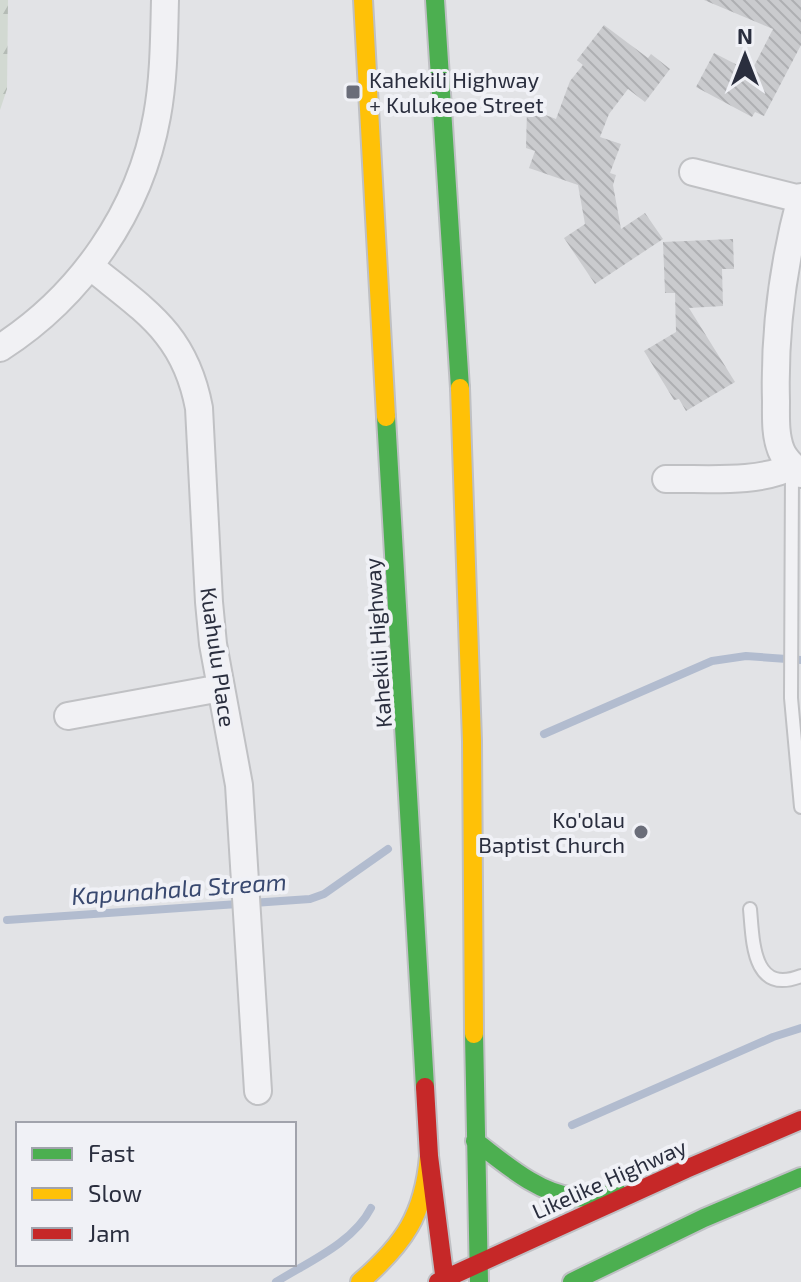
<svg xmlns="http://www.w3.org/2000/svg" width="801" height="1282" font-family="'Exo 2',sans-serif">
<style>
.forest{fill:url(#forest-firs)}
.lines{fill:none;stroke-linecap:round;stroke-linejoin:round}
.stream{stroke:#b2bccf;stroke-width:8}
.building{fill:url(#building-back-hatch)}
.lane-casing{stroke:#c0c1c4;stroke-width:16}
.street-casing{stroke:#c0c1c4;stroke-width:30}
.fast-casing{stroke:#bfc0c4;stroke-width:22}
.slow-casing{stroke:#bfc0c4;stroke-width:22}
.jam-casing{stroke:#bfc0c4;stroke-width:22}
.lane{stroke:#f1f1f4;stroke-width:12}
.street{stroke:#f1f1f4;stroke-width:26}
.fast{stroke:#4caf50;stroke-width:18}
.slow{stroke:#ffc107;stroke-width:18}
.jam{stroke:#c62828;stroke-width:18}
.poi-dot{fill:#6a6d79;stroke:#f0f1f6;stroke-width:3}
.labels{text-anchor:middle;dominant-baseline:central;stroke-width:8;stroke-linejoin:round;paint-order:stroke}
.poi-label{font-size:22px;fill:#2a2e3e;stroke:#f0f1f6;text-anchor:start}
.street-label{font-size:22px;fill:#2a2e3e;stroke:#f0f1f6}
.water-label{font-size:24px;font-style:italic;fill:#38486f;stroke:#f0f1f6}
</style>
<defs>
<pattern id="forest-firs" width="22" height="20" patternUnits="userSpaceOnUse" patternTransform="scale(2)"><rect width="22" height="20" fill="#d2d9d2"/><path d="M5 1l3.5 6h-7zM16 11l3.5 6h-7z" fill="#b4bbb5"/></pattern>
<pattern id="building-back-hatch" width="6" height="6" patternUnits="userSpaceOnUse" patternTransform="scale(2)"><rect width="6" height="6" fill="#cacbce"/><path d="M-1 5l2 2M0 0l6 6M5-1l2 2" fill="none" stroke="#aeafb2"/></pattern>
</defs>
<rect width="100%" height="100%" fill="#e2e3e6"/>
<!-- forest -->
<path class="forest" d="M0,0H8L7,89L0,110Z"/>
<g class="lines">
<!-- stream -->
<path class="stream" d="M544,734L712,661L746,656L801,660
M7,920L310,899L324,894L388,849
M572,1125L773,1037L801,1028
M276,1282C308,1262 353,1243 371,1208"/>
</g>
<!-- building -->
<path class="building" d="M704,0H801V45L764,116L755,112L752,117L696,87L714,53L751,72L773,29Z
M604,25L648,58L651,54L670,69L645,102L628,89L609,114L600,137L621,144L610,173L616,175L613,185L621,229L645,213L663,239L595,284L564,238L585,224L578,185L529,168L535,151L526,148L527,108L556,119L570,81L583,65L577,60Z
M733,239L734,269H722L723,306L689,308L735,382L686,411L679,399L674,400L644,351L676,332L675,293H665L663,242Z"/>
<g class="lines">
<defs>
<path id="lane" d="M792,470L791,698L801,807
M750,909C753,941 752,995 801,976"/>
<path id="street" d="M693,172L800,199
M801,197C783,264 774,331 776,401C776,417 775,435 781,450C785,460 793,467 801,474
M90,266C145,311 185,333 199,408L209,602L213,644L239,785L258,1091
M0,348C81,296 140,211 157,116C164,78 164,39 165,0
M666,479C703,478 760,484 792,466
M68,716L221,688"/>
<path id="fast" d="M435,0L460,388
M386,417L425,1087
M474,1034L479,1282
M475,1141C503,1162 537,1193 574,1197C588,1199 604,1195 618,1193
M572,1282L704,1218L801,1177"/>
<path id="slow" d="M363,0L386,417
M460,388L472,741L474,1034
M360,1282C404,1244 424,1215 429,1156"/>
<path id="jam" d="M425,1087L429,1156L445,1282
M438,1282L686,1169L801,1120"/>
</defs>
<!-- lane casing -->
<use href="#lane" class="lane-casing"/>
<!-- street casing -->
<use href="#street" class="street-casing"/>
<!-- fast casing -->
<use href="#fast" class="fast-casing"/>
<!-- slow casing -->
<use href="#slow" class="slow-casing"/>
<!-- jam casing -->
<use href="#jam" class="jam-casing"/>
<!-- lane -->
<use href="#lane" class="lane"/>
<!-- street -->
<use href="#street" class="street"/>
<!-- fast -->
<use href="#fast" class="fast"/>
<!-- slow -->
<use href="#slow" class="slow"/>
<!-- jam -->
<use href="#jam" class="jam"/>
</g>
<!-- markers -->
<g class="poi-dot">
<rect x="345" y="84" width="16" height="16" rx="4"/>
<circle cx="641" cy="832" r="8"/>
</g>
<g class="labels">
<!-- poi labels -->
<g class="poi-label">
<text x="369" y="79">Kahekili Highway<tspan x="369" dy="25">+ Kulukeoe Street</tspan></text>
<text x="625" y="819" text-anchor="end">Ko'olau<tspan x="625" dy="25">Baptist Church</tspan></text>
</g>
<!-- street labels -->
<g class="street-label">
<text transform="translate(377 643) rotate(-94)">Kahekili Highway</text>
<text transform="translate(219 657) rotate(82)">Kuahulu Place</text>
<text transform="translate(609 1178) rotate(-24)">Likelike Highway</text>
</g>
<!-- water labels -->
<g class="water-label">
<text transform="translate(179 888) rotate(-4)">Kapunahala Stream</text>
</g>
</g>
<!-- legend -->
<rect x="16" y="1122" width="280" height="144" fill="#f0f1f6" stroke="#a1a3ac" stroke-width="2"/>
<rect x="32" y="1148" width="40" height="12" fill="#4caf50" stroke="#a1a3ac" stroke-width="2"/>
<text x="88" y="1162" font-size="24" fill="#2a2e3e">Fast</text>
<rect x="32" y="1188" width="40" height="12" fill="#ffc107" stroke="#a1a3ac" stroke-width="2"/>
<text x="88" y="1202" font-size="24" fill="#2a2e3e">Slow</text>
<rect x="32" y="1228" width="40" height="12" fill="#c62828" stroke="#a1a3ac" stroke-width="2"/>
<text x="88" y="1242" font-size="24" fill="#2a2e3e">Jam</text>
<!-- north arrow -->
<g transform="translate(745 56)" stroke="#f0f1f6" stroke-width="6" paint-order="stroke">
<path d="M0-6L14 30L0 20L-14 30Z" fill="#2a2e3e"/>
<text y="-12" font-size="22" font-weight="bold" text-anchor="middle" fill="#2a2e3e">N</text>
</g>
</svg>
